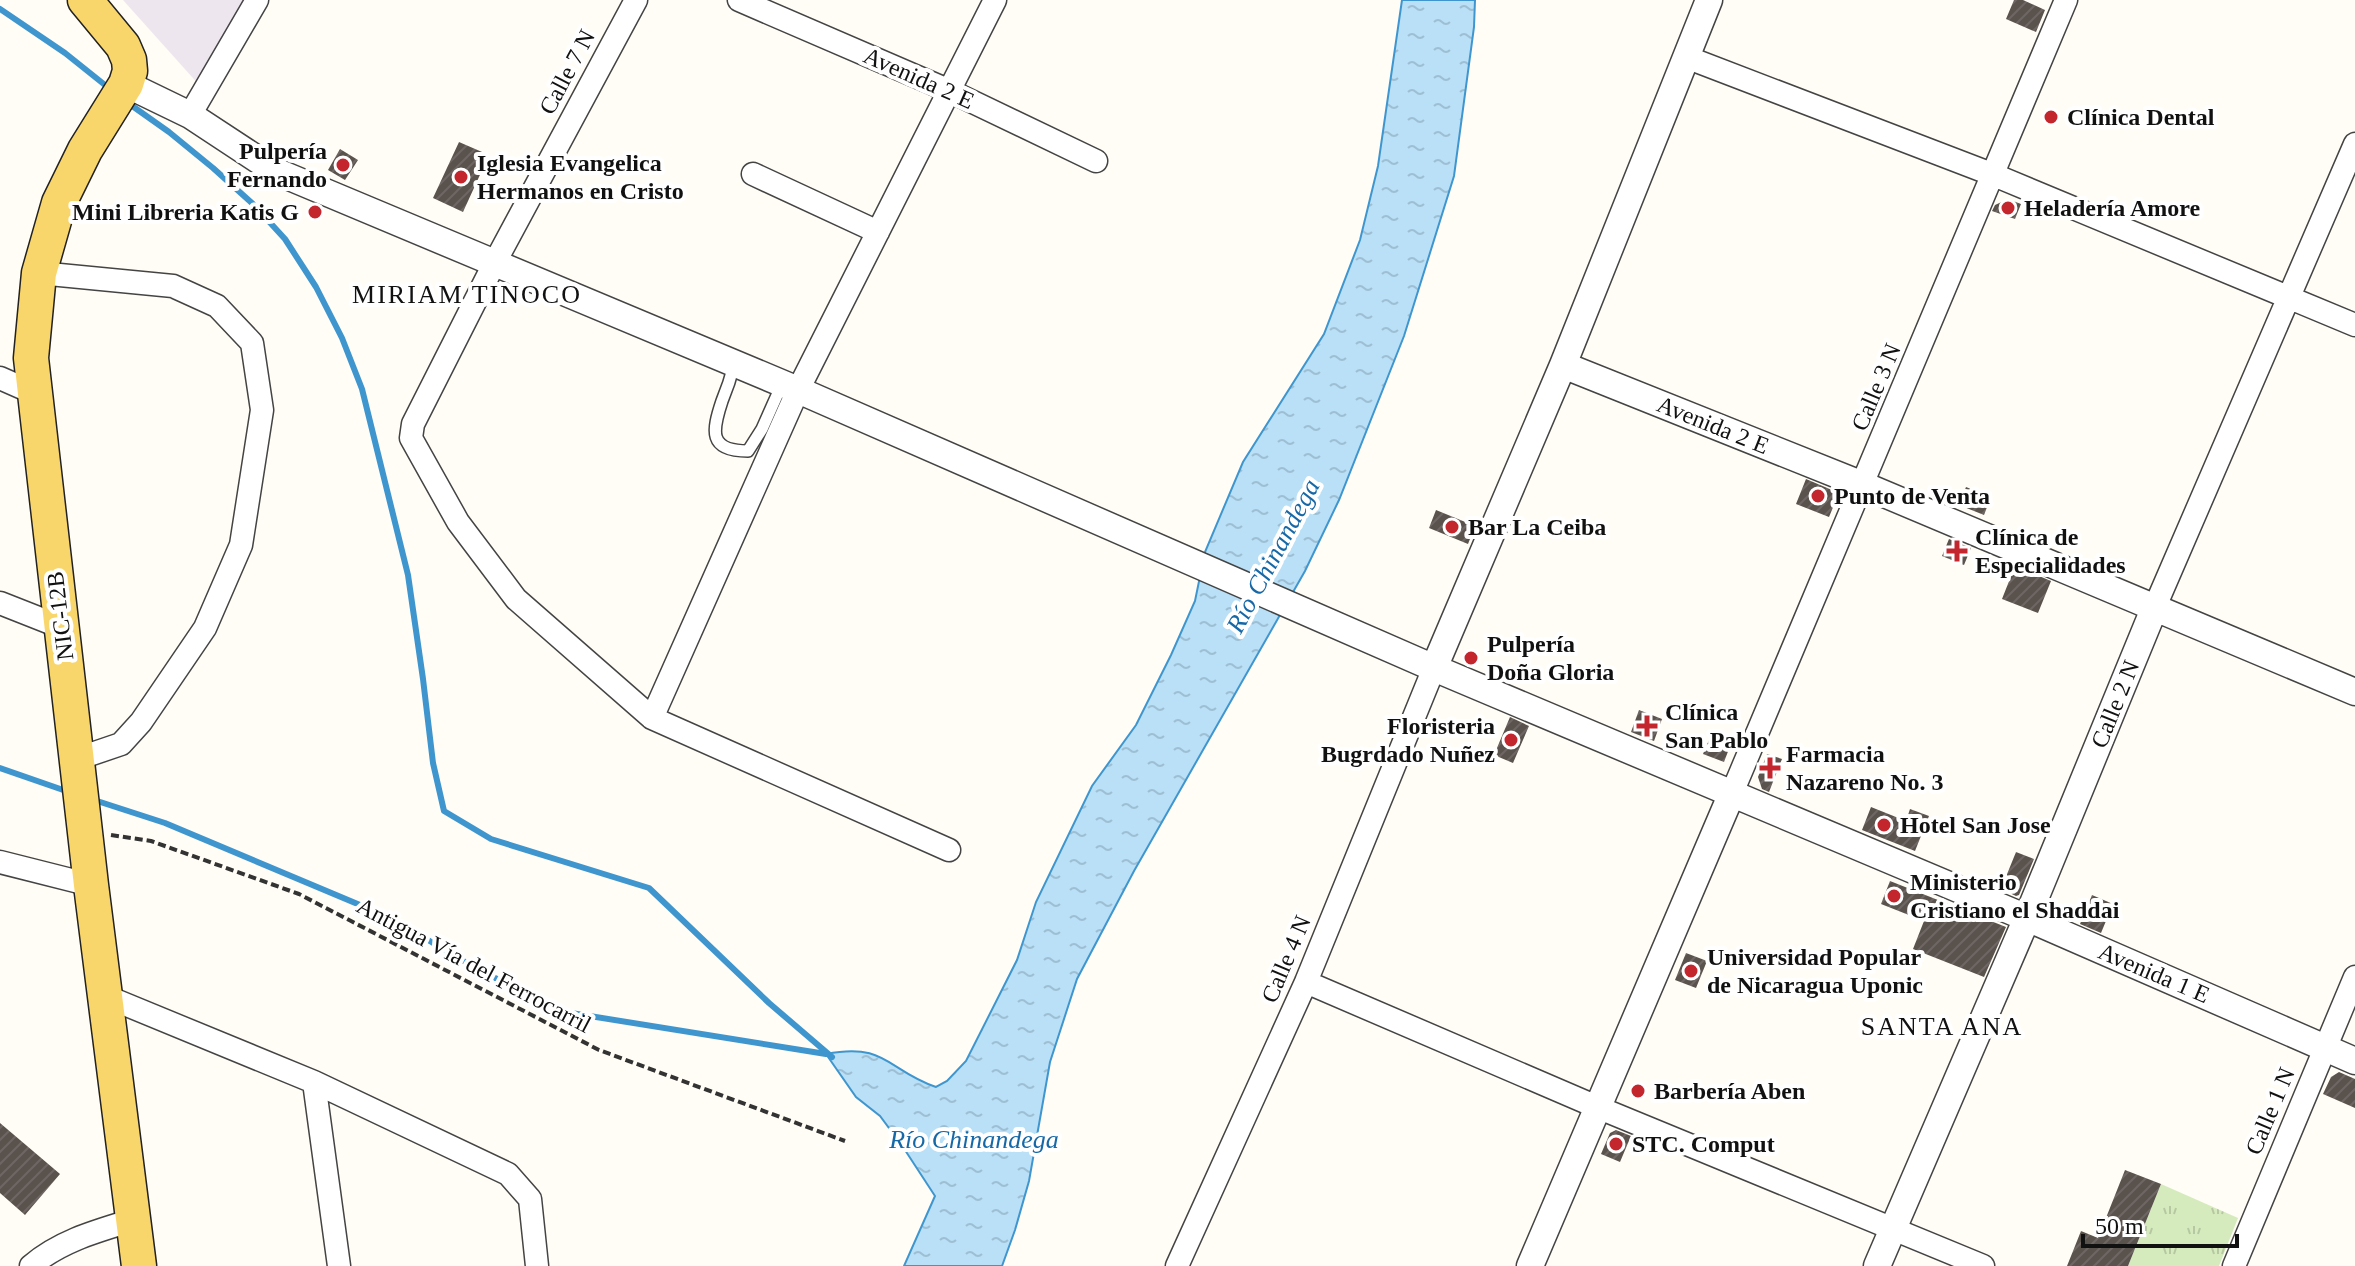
<svg xmlns="http://www.w3.org/2000/svg" width="2355" height="1266" font-family="Georgia,serif">
<style>
.industrial{fill:#eee6ef}
.park{fill:url(#park-tufts)}
.water{fill:url(#water-ripples);stroke:#3f96cf;stroke-width:2}
.lines{fill:none;stroke-linecap:round;stroke-linejoin:round}
.stream{stroke:#3f96cf;stroke-width:6}
.building{fill:url(#building-hatch)}
.service-casing{stroke:#444;stroke-width:14}
.minor-casing{stroke:#444;stroke-width:25}
.tertiary-casing{stroke:#444;stroke-width:29}
.primary-casing{stroke:#222;stroke-width:37}
.path{stroke:#333;stroke-width:4;stroke-dasharray:8 4;stroke-linecap:butt}
.service{stroke:#fff;stroke-width:11}
.minor{stroke:#fff;stroke-width:22}
.tertiary{stroke:#fff;stroke-width:26}
.primary{stroke:#f9d66b;stroke-width:34}
.poi-dot{fill:#c4262e;stroke:#fff;stroke-width:3}
.labels{text-anchor:middle;dominant-baseline:central;stroke-width:8;stroke-linejoin:round;paint-order:stroke}
.street-label{font-size:24px;fill:#111;stroke:#fff}
.poi-label{font-size:24px;font-weight:bold;fill:#111;stroke:#fff;text-anchor:start}
.neighbourhood-label{font-size:26px;letter-spacing:2px;fill:#111;stroke:#fff}
.water-label{font-size:26px;font-style:italic;fill:#1768a6;stroke:#fff}
</style>
<defs>
<pattern id="park-tufts" width="24" height="20" patternUnits="userSpaceOnUse" patternTransform="scale(2)"><rect width="24" height="20" fill="#d5ebbd"/><path d="M3 7l-1-3M5 7V3M7 7l1-3M15 17l-1-3M17 17v-4M19 17l1-3" fill="none" stroke="#b6c8a1"/></pattern>
<pattern id="water-ripples" width="26" height="14" patternUnits="userSpaceOnUse" patternTransform="scale(2)"><rect width="26" height="14" fill="#b9e0f7"/><path d="M2 4q2-2 4 0t4 0M15 11q2-2 4 0t4 0" fill="none" stroke="#9ebfd3"/></pattern>
<pattern id="building-hatch" width="6" height="6" patternUnits="userSpaceOnUse" patternTransform="scale(2)"><rect width="6" height="6" fill="#5a524d"/><path d="M-1 1l2-2M0 6l6-6M5 7l2-2" fill="none" stroke="#6d6662"/></pattern>
</defs>
<rect width="100%" height="100%" fill="#fffdf5"/>
<!-- industrial -->
<path class="industrial" d="M123,0H251L201,87Z"/>
<!-- park -->
<path class="park" d="M2161,1184L2238,1218L2219,1266H2128Z"/>
<!-- water -->
<path class="water" d="M1402,0H1475L1474,27L1454,176L1404,336L1339,500L1305,571L1134,871L1077,979L1050,1062L1029,1181L1015,1230L1002,1266H904L935,1196L903,1147L880,1116L856,1097L826,1054C886,1042 887,1070 936,1087L947,1081L966,1061L1017,960L1036,902L1092,786L1136,725L1171,655L1195,601L1205,552L1243,462L1324,334L1360,240L1378,166Z"/>
<g class="lines">
<!-- stream -->
<path class="stream" d="M0,9L65,53L110,89
M128,103L169,132L213,168L253,204L285,239L316,287L342,338L362,389L408,575L423,679L433,763L444,811L491,839L649,888L769,1003L832,1057
M0,768L69,792
M91,799L165,823L391,918L482,972L571,1013L826,1054"/>
</g>
<!-- building -->
<path class="building" d="M2014,0H2023L2045,10L2036,32L2006,19Z
M459,142L489,155L463,212L433,198Z
M340,149L358,160L345,180L328,170Z
M2008,199L2021,204L2015,219L1992,211L1995,205Z
M1806,479L1839,493L1829,517L1796,504Z
M1966,487L1991,497L1984,515L1959,505Z
M1436,510L1475,526L1468,544L1429,528Z
M1949,539L1971,548L1964,565L1942,556Z
M2015,566L2051,581L2038,613L2002,599Z
M1639,710L1662,719L1654,741L1631,732Z
M1510,717L1529,726L1513,763L1494,755Z
M1712,733L1732,741L1724,762L1703,754Z
M1767,754L1782,759L1769,792L1762,789L1758,777Z
M1871,807L1906,821L1910,809L1929,816L1915,851L1862,830Z
M2016,852L2034,859L2019,895L2016,896L2001,889Z
M1890,881L2006,927L1984,977L1913,949L1924,921L1881,904Z
M2092,895L2113,904L2101,933L2080,924Z
M1686,953L1707,961L1696,988L1675,980Z
M2339,1072L2355,1079V1108L2323,1094L2331,1077Z
M0,1123L60,1174L25,1215L0,1193Z
M1616,1130L1631,1136L1620,1162L1601,1154L1610,1133Z
M2125,1170L2161,1184L2128,1266H2067L2081,1231L2098,1238Z"/>
<g class="lines">
<defs>
<path id="service" d="M734,365C731,377 727,389 722,401C712,431 708,451 748,451L762,429L782,384"/>
<path id="minor" d="M636,0L494,264L413,424L411,438L458,522L516,599L652,718L949,850
M739,0L950,91L1096,161
M1686,57L1994,175L2355,325
M190,115L257,0
M753,174L878,232
M39,273L173,286L217,306L252,343L262,410L241,545L205,628L141,722L121,744L77,759
M0,378L34,393
M0,603L61,627
M2154,609L2355,144
M652,718L798,390L995,0
M1732,793L2066,0
M0,862L91,885
M1306,982L1597,1107L1983,1266
M105,996L314,1082L508,1174L530,1199L537,1266
M314,1082L339,1266
M31,1266C60,1241 97,1231 133,1220
M1177,1266L1306,982L1434,668
M2234,1266L2355,977"/>
<path id="tertiary" d="M126,84L190,115L275,171L798,390L1434,668L2027,918L2355,1061
M1563,365L1863,485L2355,692
M1434,668L1563,365L1709,0
M1530,1266L1732,793
M1877,1266L2027,918L2154,609"/>
<path id="primary" d="M85,0L123,46L129,60L130,71L126,84L85,150L59,203L39,273L31,358L91,885L139,1266"/>
</defs>
<!-- service casing -->
<use href="#service" class="service-casing"/>
<!-- minor casing -->
<use href="#minor" class="minor-casing"/>
<!-- tertiary casing -->
<use href="#tertiary" class="tertiary-casing"/>
<!-- primary casing -->
<use href="#primary" class="primary-casing"/>
<!-- path -->
<path class="path" d="M111,835L151,841L299,894L599,1050L845,1141"/>
<!-- service -->
<use href="#service" class="service"/>
<!-- minor -->
<use href="#minor" class="minor"/>
<!-- tertiary -->
<use href="#tertiary" class="tertiary"/>
<!-- primary -->
<use href="#primary" class="primary"/>
</g>
<!-- markers -->
<g class="poi-dot">
<circle cx="2051" cy="117" r="8"/>
<circle cx="343" cy="165" r="8"/>
<circle cx="461" cy="177" r="8"/>
<circle cx="2008" cy="208" r="8"/>
<circle cx="315" cy="212" r="8"/>
<circle cx="1818" cy="496" r="8"/>
<circle cx="1452" cy="527" r="8"/>
<path d="M1953 539h8v8h8v8h-8v8h-8v-8h-8v-8h8z"/>
<circle cx="1471" cy="658" r="8"/>
<path d="M1643 714h8v8h8v8h-8v8h-8v-8h-8v-8h8z"/>
<circle cx="1511" cy="740" r="8"/>
<path d="M1766 756h8v8h8v8h-8v8h-8v-8h-8v-8h8z"/>
<circle cx="1884" cy="825" r="8"/>
<circle cx="1894" cy="896" r="8"/>
<circle cx="1691" cy="971" r="8"/>
<circle cx="1638" cy="1091" r="8"/>
<circle cx="1616" cy="1144" r="8"/>
</g>
<g class="labels">
<!-- street labels -->
<g class="street-label">
<text transform="translate(567 72) rotate(-62)">Calle 7 N</text>
<text transform="translate(919 78) rotate(24)">Avenida 2 E</text>
<text transform="translate(1876 387) rotate(-67)">Calle 3 N</text>
<text transform="translate(1713 425) rotate(22)">Avenida 2 E</text>
<text transform="translate(60 616) rotate(-97)">NIC-12B</text>
<text transform="translate(2115 704) rotate(-68)">Calle 2 N</text>
<text transform="translate(1286 959) rotate(-67)">Calle 4 N</text>
<text transform="translate(474 965) rotate(28)">Antigua Vía del Ferrocarril</text>
<text transform="translate(2154 973) rotate(23)">Avenida 1 E</text>
<text transform="translate(2270 1111) rotate(-67)">Calle 1 N</text>
</g>
<!-- poi labels -->
<g class="poi-label">
<text x="2067" y="117">Clínica Dental</text>
<text x="327" y="151" text-anchor="end">Pulpería<tspan x="327" dy="28">Fernando</tspan></text>
<text x="477" y="163">Iglesia Evangelica<tspan x="477" dy="28">Hermanos en Cristo</tspan></text>
<text x="2024" y="208">Heladería Amore</text>
<text x="299" y="212" text-anchor="end">Mini Libreria Katis G</text>
<text x="1834" y="496">Punto de Venta</text>
<text x="1468" y="527">Bar La Ceiba</text>
<text x="1975" y="537">Clínica de<tspan x="1975" dy="28">Especialidades</tspan></text>
<text x="1487" y="644">Pulpería<tspan x="1487" dy="28">Doña Gloria</tspan></text>
<text x="1665" y="712">Clínica<tspan x="1665" dy="28">San Pablo</tspan></text>
<text x="1495" y="726" text-anchor="end">Floristeria<tspan x="1495" dy="28">Bugrdado Nuñez</tspan></text>
<text x="1786" y="754">Farmacia<tspan x="1786" dy="28">Nazareno No. 3</tspan></text>
<text x="1900" y="825">Hotel San Jose</text>
<text x="1910" y="882">Ministerio<tspan x="1910" dy="28">Cristiano el Shaddai</tspan></text>
<text x="1707" y="957">Universidad Popular<tspan x="1707" dy="28">de Nicaragua Uponic</tspan></text>
<text x="1654" y="1091">Barbería Aben</text>
<text x="1632" y="1144">STC. Comput</text>
</g>
<!-- neighbourhood labels -->
<g class="neighbourhood-label">
<text x="467" y="294">MIRIAM TINOCO</text>
<text x="1942" y="1026">SANTA ANA</text>
</g>
<!-- water labels -->
<g class="water-label">
<text transform="translate(1273 556) rotate(-62)">Río Chinandega</text>
<text x="974" y="1139">Río Chinandega</text>
</g>
</g>
<!-- scale -->
<path d="M2083 1234v12h154v-12" fill="none" stroke="#111111" stroke-width="4"/>
<text x="2095" y="1234" font-size="24" fill="#111111" stroke="#ffffff" stroke-width="6" paint-order="stroke">50 m</text>
</svg>
